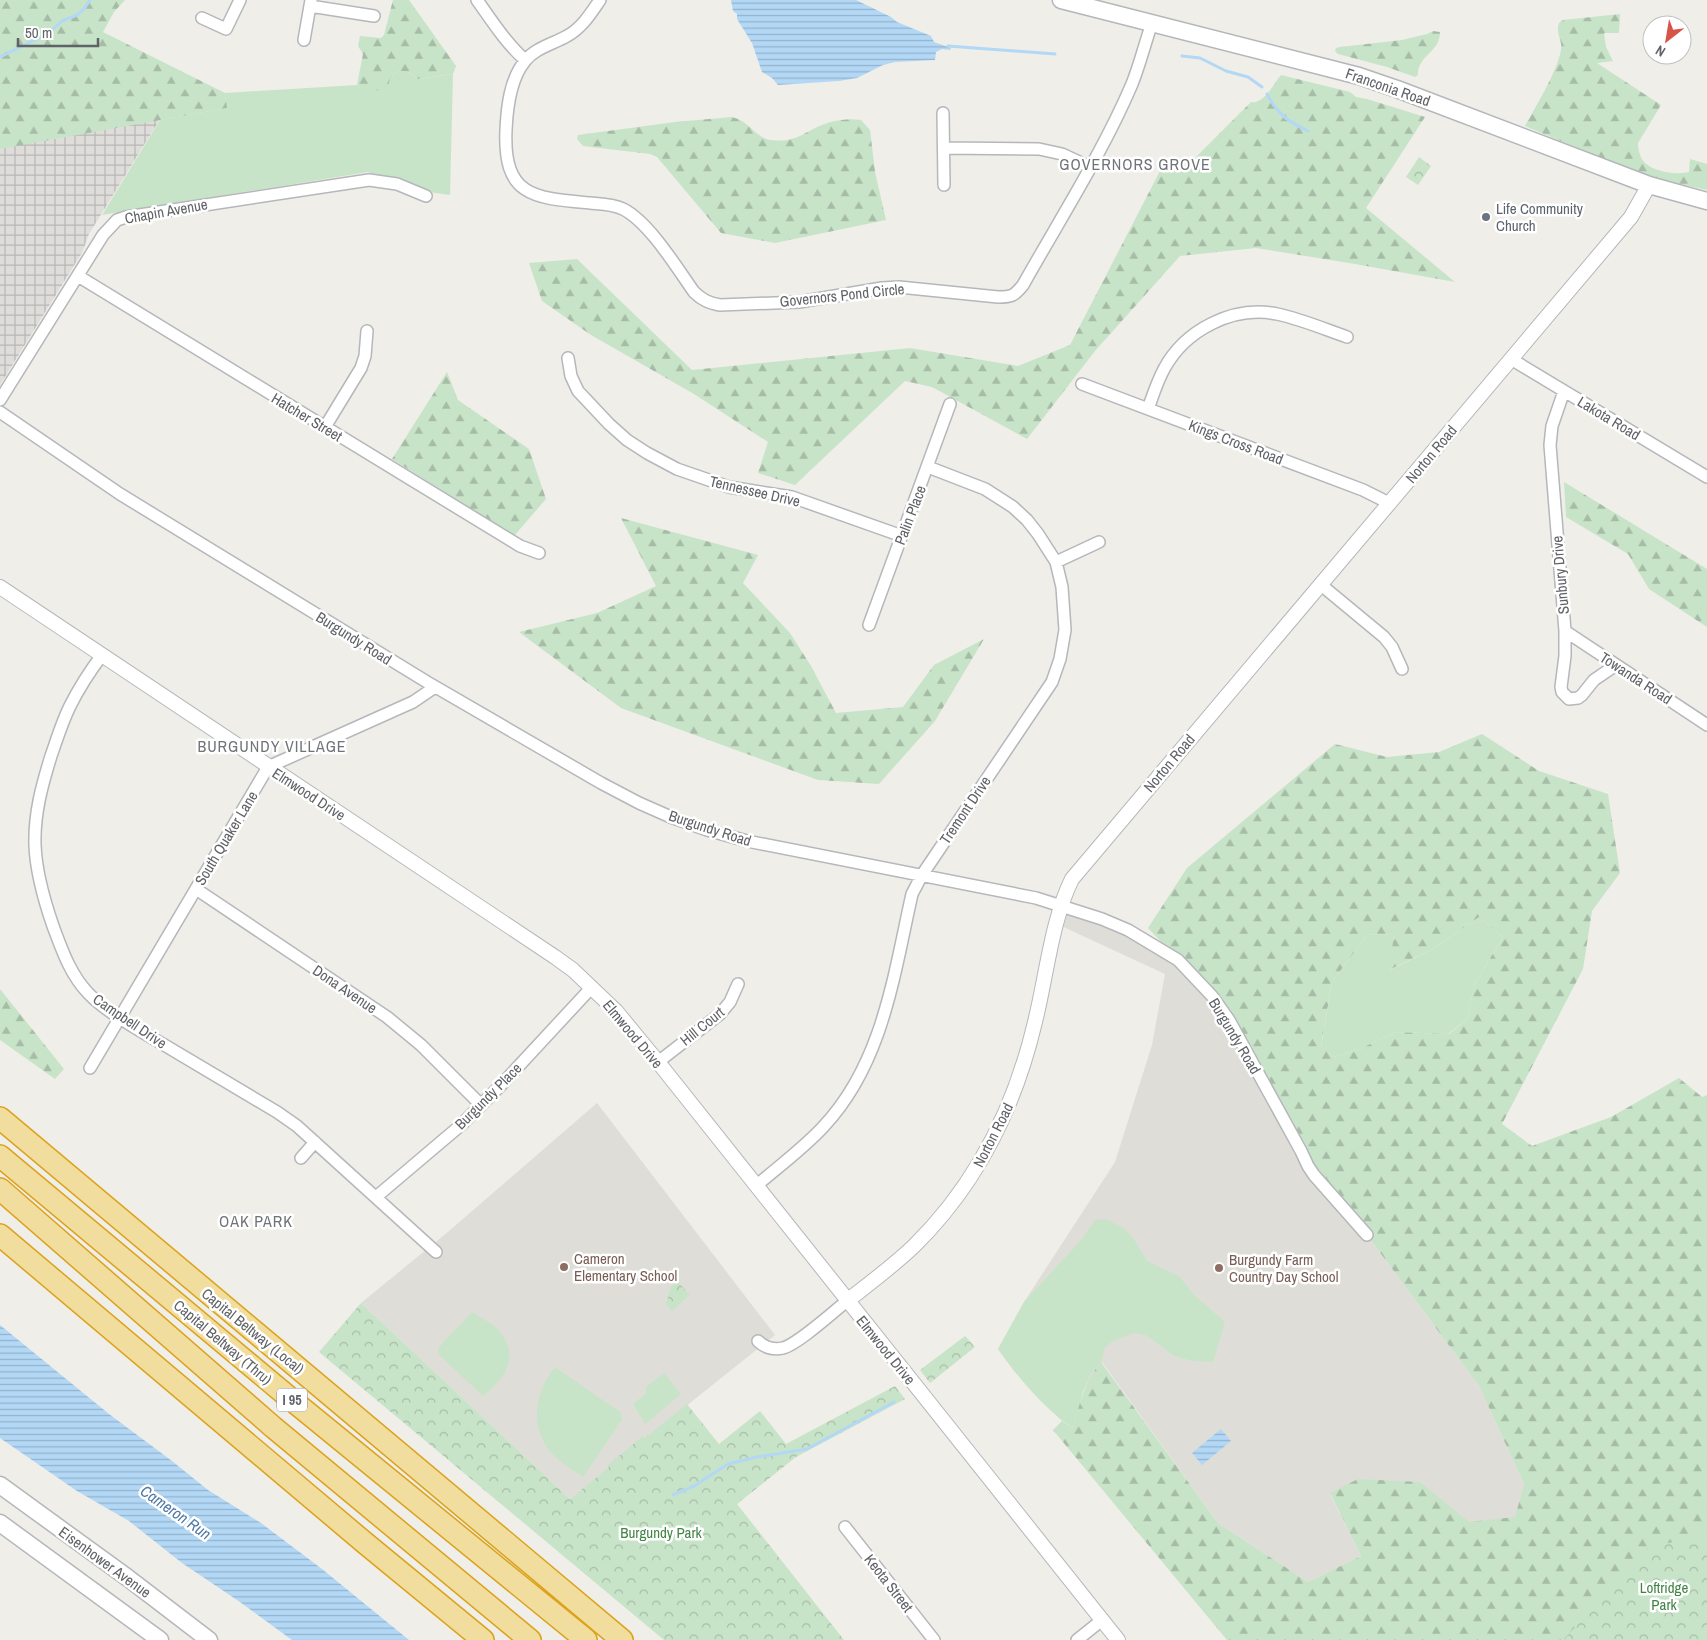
<svg xmlns="http://www.w3.org/2000/svg" width="1707" height="1640" font-family="'Archivo Narrow',sans-serif">
<style>
.industrial{fill:url(#industrial-grid)}
.education{fill:#dfddd7}
.green{fill:#c8e4c8}
.forest{fill:url(#forest-firs);fill-rule:evenodd}
.park{fill:url(#park-crowns)}
.water{fill:url(#water-rules)}
.lines{fill:none;stroke-linecap:round;stroke-linejoin:round}
.stream{stroke:#b2d8f6;stroke-width:3}
.minor-casing{stroke:#b5b7bb;stroke-width:14}
.tertiary-casing{stroke:#b5b7bb;stroke-width:16}
.secondary-casing{stroke:#b4b6ba;stroke-width:19}
.motorway-casing{stroke:#dca21b;stroke-width:24}
.minor{stroke:#fff;stroke-width:11}
.tertiary{stroke:#fff;stroke-width:14}
.secondary{stroke:#fff;stroke-width:16}
.motorway{stroke:#f1dd9d;stroke-width:21}
.worship-dot{fill:#6b7280;stroke:#fff;stroke-width:2}
.education-dot{fill:#8d6e63;stroke:#fff;stroke-width:2}
.labels{text-anchor:middle;dominant-baseline:central;stroke-width:5;stroke-linejoin:round;paint-order:stroke}
.shield{fill:#fff;stroke:#8f9194;stroke-width:1}
.shield-label{font-size:14px;font-weight:bold;fill:#5f6266}
.street-label{font-size:15px;fill:#5f6266;stroke:#fff}
.worship-label{font-size:15px;fill:#5b616d;stroke:#fff;text-anchor:start}
.education-label{font-size:15px;fill:#785e54;stroke:#fff;text-anchor:start}
.park-label{font-size:15px;fill:#418445;stroke:#fff}
.neighbourhood-label{font-size:16px;letter-spacing:1px;fill:#707478;stroke:#fff}
.water-label{font-size:16px;font-style:italic;fill:#5079a6;stroke:#fff}
</style>
<defs>
<pattern id="industrial-grid" width="8" height="8" patternUnits="userSpaceOnUse" patternTransform="scale(1.25)"><rect width="8" height="8" fill="#dfddda"/><path d="M0 4h8M4 0v8" fill="none" stroke="#b8b7b5"/></pattern>
<pattern id="forest-firs" width="22" height="20" patternUnits="userSpaceOnUse" patternTransform="scale(1.25)"><rect width="22" height="20" fill="#c8e4c8"/><path d="M5 1l3.5 6h-7zM16 11l3.5 6h-7z" fill="#a6bca6"/></pattern>
<pattern id="park-crowns" width="20" height="18" patternUnits="userSpaceOnUse" patternTransform="scale(1.25)"><rect width="20" height="18" fill="#c8e4c8"/><path d="M2 6a3 3 0 1 1 6 0M12 15a3 3 0 1 1 6 0" fill="none" stroke="#a6bca6"/></pattern>
<pattern id="water-rules" width="6" height="5" patternUnits="userSpaceOnUse" patternTransform="scale(1.25)"><rect width="6" height="5" fill="#b2d8f6"/><path d="M0 2.5h6" fill="none" stroke="#94b3cb"/></pattern>
</defs>
<rect width="100%" height="100%" fill="#efeee8"/>
<!-- industrial -->
<path class="industrial" d="M186,77L89,234L82,253L75,264L0,385V109Z"/>
<!-- education -->
<path class="education" d="M1062,906L1160,949L1212,996L1367,1235L1479,1386L1524,1484L1507,1549L1330,1494L1361,1556L1308,1582L1218,1523L1102,1362L1062,1421L1014,1371L998,1349L1024,1302L1115,1162L1152,1045L1165,974L1057,924Z
M597,1103L775,1335L570,1499L361,1303L449,1231Z"/>
<!-- green -->
<path class="green" d="M398,71L409,72L417,79L453,74L450,195L414,190L368,172L102,215L160,120L226,108L225,93L357,85L360,89L390,78Z
M1479,917L1503,937L1475,983L1467,1019L1448,1034L1395,1032L1360,1049L1334,1057L1321,1047L1332,982L1367,935L1394,934L1390,970L1433,949Z
M1106,1219L1125,1229L1134,1239L1147,1261L1180,1277L1193,1294L1225,1322L1213,1362L1193,1361L1174,1356L1146,1335L1133,1333L1115,1340L1105,1347L1101,1362L1091,1374L1083,1392L1073,1428C1046,1411 1016,1375 998,1349L1024,1302L1082,1239L1095,1220Z
M472,1312C481,1318 495,1324 501,1333C520,1359 504,1379 483,1396L438,1354L439,1347Z
M555,1367L620,1412L622,1420L583,1477C571,1469 558,1461 549,1450C529,1424 536,1390 555,1367Z
M664,1373L681,1394L645,1424L633,1404L646,1393V1387Z"/>
<!-- forest -->
<path class="forest" d="M0,0H125L114,12L103,32L225,93L227,108L0,149Z
M393,0H409L456,66L453,74L417,79L409,72L398,71L390,78L388,88C377,90 364,95 357,85L363,54L358,46L360,36L381,38L384,35Z
M1620,14L1619,33H1604L1606,47L1613,61L1597,63L1661,105L1638,143C1638,150 1640,158 1645,163C1655,172 1676,175 1689,172L1690,159L1707,164V190L1658,179L1624,168L1525,126C1536,106 1557,72 1561,50C1563,41 1555,33 1559,23L1563,20Z
M1433,31L1440,32C1440,36 1439,40 1437,44C1431,54 1417,61 1418,75L1415,77L1387,67L1338,54L1335,51L1336,48L1340,47L1402,40L1427,34Z
M1281,75L1350,92L1356,97L1367,99L1425,117L1366,208L1455,282L1355,264L1256,248L1180,256L1095,351L1027,439L932,387L905,381L795,485L758,473L768,442L694,394L591,335L542,301L529,263L577,259L692,370L910,348L1018,366L1070,345L1160,171L1194,159L1251,102C1264,104 1274,83 1281,75Z
M732,117C750,121 755,138 771,140C796,143 802,133 822,125C834,120 848,118 861,120L870,130L875,172L886,220L775,243L721,233L657,157L650,154L583,146L577,139L578,135L675,122Z
M447,372L458,400L529,449L546,499L514,536L392,459Z
M1564,482L1707,569V627L1649,589L1628,554L1566,517Z
M621,518L758,555L743,583L790,633L811,666L836,713L903,707L934,665L984,639L935,721L879,784L818,780L621,708L519,632L597,613L656,586Z
M1482,734L1539,771L1608,794L1620,873L1592,911L1583,969L1502,1124L1532,1146L1611,1117L1679,1078L1702,1097L1707,1095V1640H1227L1053,1430L1062,1421L1073,1428C1080,1402 1084,1383 1101,1362L1218,1523L1308,1582L1361,1556L1330,1493L1358,1479L1420,1482L1469,1522L1515,1517L1524,1484L1479,1386L1367,1235L1301,1151L1212,996L1148,928L1187,868L1335,744L1387,757L1439,752ZM1479,917L1503,937L1475,983L1467,1019L1449,1034L1395,1032L1360,1049L1334,1057L1321,1046L1332,982L1367,935L1394,934L1389,970L1433,949Z
M0,989L64,1069L55,1079L0,1040Z"/>
<!-- park -->
<path class="park" d="M1419,157L1431,166L1418,185L1406,177Z
M678,1282L690,1295L672,1311L666,1304L671,1287Z
M361,1303L570,1499L609,1467L608,1465L643,1436L645,1438L687,1404L719,1444L760,1411L786,1444L895,1386L905,1399L796,1457L737,1504L844,1640H664L319,1352Z
M965,1336L975,1347L930,1383L920,1370Z
M1707,1538V1640H1563L1651,1545Z"/>
<!-- water -->
<path class="water" d="M731,0H856L891,17L897,22L931,36L934,42L951,48L950,50L942,49L936,52L935,60L895,62L883,65L857,78L839,81L778,85L772,78L762,72L752,43L737,19V14L733,11Z
M0,1325L109,1414L172,1461L208,1490L261,1523L322,1569L409,1640H292L240,1602L182,1563L129,1521L77,1491L0,1438Z
M1221,1429L1231,1441L1202,1465L1192,1453Z"/>
<g class="lines">
<!-- stream -->
<path class="stream" d="M948,46L1055,54
M1182,56L1200,58L1226,71L1248,77L1262,87
M0,57L49,33L62,21L77,15L84,9L90,0
M1267,94C1270,99 1272,104 1276,108C1284,119 1296,125 1308,131
M673,1495L694,1486L728,1464L757,1457L807,1449L894,1402"/>
<defs>
<path id="minor" d="M477,0C492,21 506,43 525,60
M600,0C591,13 582,28 567,36C553,44 535,48 525,61C510,79 507,107 506,130C503,197 534,198 590,203C601,204 613,204 623,209C649,222 677,268 694,292C702,300 709,303 720,305L799,302L882,288L899,287L998,297C1012,297 1014,296 1023,285C1060,219 1102,154 1132,84C1140,64 1145,43 1152,23
M310,6L374,16
M202,18L226,29L240,0
M304,40L311,0
M943,113L944,185
M944,148L1039,149L1062,154L1090,167
M78,276L520,546L539,553
M568,358L571,376L578,391L609,424L627,440L647,453L677,469L729,487L792,497L902,536
M1511,359L1707,477
M1082,384L1363,490L1389,503
M1564,391L1552,426L1550,445L1565,631V656L1561,687L1562,692L1569,699L1578,698L1582,695L1594,680L1616,665
M0,400L103,235L117,220L126,217L369,180L397,184L426,196
M1148,409C1153,395 1157,382 1164,369C1185,330 1233,305 1277,314C1301,319 1324,329 1347,337
M0,412L120,494L427,682L601,783L639,803L673,818L707,830L747,841L1036,898L1102,919L1128,930L1178,960L1212,996L1229,1020L1301,1151L1308,1166L1314,1175L1367,1235
M325,427L361,368L365,356L367,331
M1056,562L1099,542
M1320,584L1384,637L1392,647L1402,669
M869,625L950,404
M1565,631L1707,725
M102,655C90,671 79,688 70,706C62,722 57,739 51,756C42,785 34,814 35,845C36,873 44,900 53,926C62,950 70,974 88,993C107,1013 141,1031 166,1046C203,1068 240,1090 277,1112L297,1126L436,1252
M196,889L387,1017L421,1045L481,1105
M658,1062L720,1014L730,1002L738,984
M90,1068L268,767L413,702L435,687
M301,1158L315,1142
M756,1186C779,1166 804,1148 824,1126C883,1063 894,974 912,894L922,875L1052,682L1060,659L1065,630L1062,587L1056,562L1038,534L1027,520L1013,507L985,489L928,467
M376,1197L461,1125L503,1083L592,987
M758,1341C765,1348 773,1350 783,1348C798,1344 833,1312 847,1301
M845,1527L934,1640
M1077,1640L1102,1620"/>
<path id="tertiary" d="M0,587L555,957L573,970L616,1011L658,1062L1118,1640
M847,1301C870,1283 893,1266 914,1246C977,1184 1015,1107 1035,1022C1046,978 1052,919 1072,879L1631,217L1649,185"/>
<path id="secondary" d="M1061,0L1359,76L1397,89L1649,185L1707,201
M0,1485L128,1578L209,1640
M0,1523L160,1640"/>
<path id="motorway" d="M0,1118L622,1640
M0,1156L298,1405L586,1640
M0,1189L273,1427L530,1640
M0,1235L365,1543L483,1640"/>
</defs>
<!-- minor casing -->
<use href="#minor" class="minor-casing"/>
<!-- tertiary casing -->
<use href="#tertiary" class="tertiary-casing"/>
<!-- secondary casing -->
<use href="#secondary" class="secondary-casing"/>
<!-- motorway casing -->
<use href="#motorway" class="motorway-casing"/>
<!-- minor -->
<use href="#minor" class="minor"/>
<!-- tertiary -->
<use href="#tertiary" class="tertiary"/>
<!-- secondary -->
<use href="#secondary" class="secondary"/>
<!-- motorway -->
<use href="#motorway" class="motorway"/>
</g>
<!-- markers -->
<circle class="worship-dot" cx="1486" cy="217" r="5"/>
<g class="education-dot">
<circle cx="564" cy="1267" r="5"/>
<circle cx="1219" cy="1268" r="5"/>
</g>
<g class="labels">
<!-- shield labels -->
<rect class="shield" x="277" y="1388.5" width="30" height="23" rx="4"/>
<g class="shield-label">
<text x="292" y="1400">I 95</text>
</g>
<!-- street labels -->
<g class="street-label">
<text transform="translate(1388 87) rotate(19)">Franconia Road</text>
<text transform="translate(166 211) rotate(-10)">Chapin Avenue</text>
<text transform="translate(842 295) rotate(-6)">Governors Pond Circle</text>
<text transform="translate(307 417) rotate(31)">Hatcher Street</text>
<text transform="translate(1609 418) rotate(31)">Lakota Road</text>
<text transform="translate(1236 442) rotate(21)">Kings Cross Road</text>
<text transform="translate(1431 454) rotate(-50)">Norton Road</text>
<text transform="translate(755 491) rotate(13)">Tennessee Drive</text>
<text transform="translate(910 515) rotate(-69)">Palin Place</text>
<text transform="translate(1560 575) rotate(-95)">Sunbury Drive</text>
<text transform="translate(354 638) rotate(32)">Burgundy Road</text>
<text transform="translate(1636 678) rotate(33)">Towanda Road</text>
<text transform="translate(1169 763) rotate(-50)">Norton Road</text>
<text transform="translate(309 794) rotate(33)">Elmwood Drive</text>
<text transform="translate(965 810) rotate(-56)">Tremont Drive</text>
<text transform="translate(710 828) rotate(18)">Burgundy Road</text>
<text transform="translate(226 838) rotate(-59)">South Quaker Lane</text>
<text transform="translate(345 989) rotate(34)">Dona Avenue</text>
<text transform="translate(130 1021) rotate(34)">Campbell Drive</text>
<text transform="translate(702 1026) rotate(-39)">Hill Court</text>
<text transform="translate(633 1034) rotate(50)">Elmwood Drive</text>
<text transform="translate(1235 1036) rotate(59)">Burgundy Road</text>
<text transform="translate(488 1096) rotate(-45)">Burgundy Place</text>
<text transform="translate(993 1135) rotate(-63)">Norton Road</text>
<text transform="translate(253 1331) rotate(39)">Capital Beltway (Local)</text>
<text transform="translate(223 1342) rotate(40)">Capital Beltway (Thru)</text>
<text transform="translate(886 1350) rotate(51)">Elmwood Drive</text>
<text transform="translate(105 1562) rotate(36)">Eisenhower Avenue</text>
<text transform="translate(889 1583) rotate(52)">Keota Street</text>
</g>
<!-- worship labels -->
<g class="worship-label">
<text x="1496" y="208">Life Community<tspan x="1496" dy="17">Church</tspan></text>
</g>
<!-- education labels -->
<g class="education-label">
<text x="574" y="1258">Cameron<tspan x="574" dy="17">Elementary School</tspan></text>
<text x="1229" y="1259">Burgundy Farm<tspan x="1229" dy="17">Country Day School</tspan></text>
</g>
<!-- park labels -->
<g class="park-label">
<text x="661" y="1532">Burgundy Park</text>
<text x="1664" y="1587">Loftridge<tspan x="1664" dy="17">Park</tspan></text>
</g>
<!-- neighbourhood labels -->
<g class="neighbourhood-label">
<text x="1135" y="164">GOVERNORS GROVE</text>
<text x="272" y="746">BURGUNDY VILLAGE</text>
<text x="256" y="1221">OAK PARK</text>
</g>
<!-- water labels -->
<g class="water-label">
<text transform="translate(176 1512) rotate(35)">Cameron Run</text>
</g>
</g>
<!-- north arrow -->
<g transform="translate(1667 40) rotate(211)"><circle r="24" fill="#ffffff" stroke="#bfc0c2"/>
<path d="M0-4L9 19L0 12L-9 19Z" fill="#d65448"/>
<text y="-8" font-size="14" font-weight="bold" text-anchor="middle" fill="#5f6266">N</text>
</g>
<!-- scale -->
<path d="M18 38v8h80v-8" fill="none" stroke="#5f6266" stroke-width="2.5"/>
<text x="25" y="38" font-size="15" fill="#5f6266" stroke="#ffffff" stroke-width="4" paint-order="stroke">50 m</text>
</svg>
